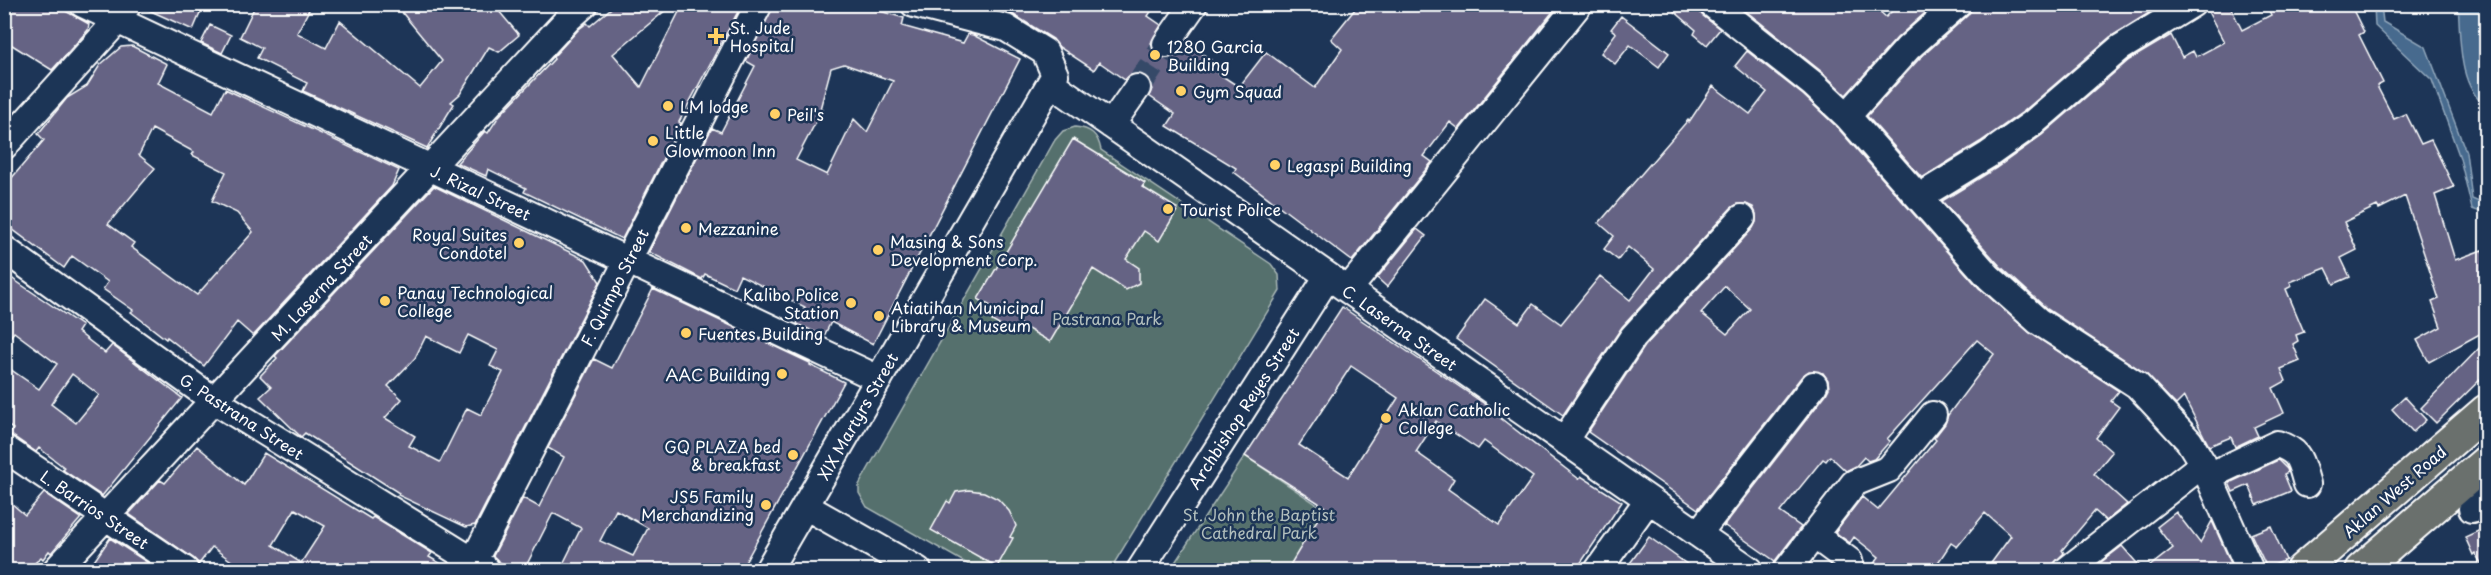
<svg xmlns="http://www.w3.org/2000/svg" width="2491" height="575" font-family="'Playpen Sans',sans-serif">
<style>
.green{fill:#55706d;stroke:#aab8b6;stroke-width:1.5}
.water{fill:#466a8e;stroke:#90a6bb;stroke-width:1.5}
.building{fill:#656384;stroke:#fff;stroke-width:1.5;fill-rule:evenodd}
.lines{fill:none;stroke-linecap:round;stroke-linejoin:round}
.minor-tunnel{stroke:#344968;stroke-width:26;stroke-dasharray:26 13;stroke-linecap:butt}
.minor-casing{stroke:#fff;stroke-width:30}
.major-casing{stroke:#fff;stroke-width:36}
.minor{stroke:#1d3557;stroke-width:26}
.major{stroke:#6b706d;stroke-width:32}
.poi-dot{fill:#ffd166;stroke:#1d3557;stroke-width:2}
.labels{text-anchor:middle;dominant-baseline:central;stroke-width:5;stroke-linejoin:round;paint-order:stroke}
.poi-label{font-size:16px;fill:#fff;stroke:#1d3557;text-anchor:start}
.street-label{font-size:16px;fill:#fff;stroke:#1d3557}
.park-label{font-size:16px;fill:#b2bfbd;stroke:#1d3557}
</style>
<rect width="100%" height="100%" fill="#1d3557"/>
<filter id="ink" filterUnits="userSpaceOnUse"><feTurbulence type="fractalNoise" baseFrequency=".0167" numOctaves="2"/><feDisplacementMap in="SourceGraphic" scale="12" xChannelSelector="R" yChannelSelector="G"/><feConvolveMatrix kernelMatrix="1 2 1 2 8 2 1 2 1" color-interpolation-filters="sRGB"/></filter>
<g filter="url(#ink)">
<!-- green -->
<path class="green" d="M1075,127C1091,128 1098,135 1101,150L1271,264L1279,275L1280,291L1110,570H978L867,507L859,493V485L1055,140L1063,131Z
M1245,456L1414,570H1170Z"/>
<!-- water -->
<path class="water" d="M2374,5H2381L2383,22L2426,47L2466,152L2472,199L2486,205V214L2472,209L2460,158L2432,80L2375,26Z
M2458,5H2486V106C2457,85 2461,38 2458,5Z"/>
<!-- building -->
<path class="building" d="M4,4H53L89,24L88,30L52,70L4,40Z
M143,4H204L193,30L142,7Z
M256,4H312L297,33L326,48L340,21L420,88L442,61L395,4H493L519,35L499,52L489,47L460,94L451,102L454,104L427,148L303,91L307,83L257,58L262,48L240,37Z
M616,4H673L613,54L641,87L683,4H742L679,122L681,123L622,239L524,192L526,188L488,169L486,176L457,163L485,131L488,133L499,116L554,59L553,57L579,29L587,23L590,26Z
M774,4H856L904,18L902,26L963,43L968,34L973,35L1020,59L873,344L831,322L824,336L797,324L805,307L740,275L734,288L705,274L702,279L649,252L712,128L721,132L755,66L746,61ZM844,64L893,81L867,132L854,119L827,175L796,160L822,110L820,109L831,68Z
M988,4H1156L1148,16L1161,25L1151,43L1153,51L1158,57L1165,59L1173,57L1186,42L1211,60L1207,66L1239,87L1266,52L1315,88L1342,49L1331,39L1359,4H1559L1459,129L1450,122L1424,156L1432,162L1352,261L1234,172L1236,168L1167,126L1175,114L1149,96L1152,89L1146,76L1138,73L1130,75L1125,80L1099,62L1094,70L1059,47L1053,39L1014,15Z
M1666,4H1697L1702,15L1720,29L1707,45L1694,34L1696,30Z
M1737,4H1871L1886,17L1899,4H1935L1897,38L1846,95L1822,72Z
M1973,4H2143L2149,13L2110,37L2024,111L1980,142L1922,178L1867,116L1919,59L1968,15Z
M2207,4H2229L2242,30L2271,15L2266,4H2350L2364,32L2359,35L2383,83L2377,86L2394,119L2406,114L2421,144L2431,140L2454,187L2435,195L2455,260L2482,250L2487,260V330L2429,362L2417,340L2441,327L2432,302L2439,299L2405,196L2379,209L2377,206L2344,222L2357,250L2341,258L2350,277L2334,284L2326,268L2290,282L2292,286L2286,289L2304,332L2296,335L2298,341L2293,344L2300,361L2281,369L2286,381L2273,388L2284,413L2254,427L2258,436L2235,447L2231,437L2209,446L2184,397L2176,405L2145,373L2047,309L2000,266L1942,201L1996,168L2042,135L2129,60L2171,35L2182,57L2193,51L2196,57L2224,42L2206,8Z
M1621,16L1669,53L1659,67L1630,45L1615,64L1601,53L1616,33L1611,29Z
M210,25L231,35L222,53L201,43Z
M132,46L167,64L158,83L213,112L225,89L399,170L392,186L253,336L237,322L204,366L167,337L166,339L131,312L133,310L103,289L108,282L72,256L64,268L4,223V187L44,140L38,134L67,98L87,86L100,65L121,47ZM152,129L194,152L192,155L226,172L212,201L237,213L253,232L197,295L131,247L134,243L108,224L155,168L139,155Z
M1747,51L1803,95L1836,126L1979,288L2030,333L2119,391L2111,401L2119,407L2096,438L2112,452L2094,474L2127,504L2106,521L2095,511L2062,550L2064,553L2053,564L2052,570H1986L2011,536L1985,513L1957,547L1951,543L1933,570H1869L1879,557L1854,537L1850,543L1835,532L1862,497L1878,510L1936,440L1934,438L1945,424L1948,415L1994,354L1977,340L1887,439L1890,441L1874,459L1868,461L1864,457L1856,466L1846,471L1830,456L1826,461L1823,459L1780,512L1801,527L1775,561L1725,526L1723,527L1826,394L1829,388L1828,380L1823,373L1809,371L1802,376L1698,509L1588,432L1645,346L1753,228L1756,222V214L1753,207L1746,204H1738L1731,208L1622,327L1563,415L1456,339L1485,299L1519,323L1533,304L1561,324L1600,276L1630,300L1654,269L1628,247L1618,260L1604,249L1614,236L1599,223L1688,120L1689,122L1713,86L1750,114L1767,92L1735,66ZM1725,286L1750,309L1727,334L1701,313Z
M1073,139L1145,183L1142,187L1178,209L1159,241L1144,231L1126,259L1139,268V283L1126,290L1093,269L1050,342L1018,323L1013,333L992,321L998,310L978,299Z
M434,186L586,260L600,282L475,525L466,527L398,495L399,493L305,433L301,437L299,435L260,397L271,387L260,376L277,358L275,356ZM468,335L498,350L490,366L503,372L481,415L467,408L440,462L409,446L415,436L385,418L402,399L388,386L415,358L426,336L459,353Z
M1417,229L1426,236L1387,287L1377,278Z
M4,273L82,326L78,332L105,353L112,345L182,398L102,496L63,470L65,468L39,448L36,452L10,434L13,429L4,423V365L39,389L57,364L14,332L4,345ZM72,374L99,395L76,423L51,404Z
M653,289L810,363V365L844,382L741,570H560L581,528L553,513L524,570H516L499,562L493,556L523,498L539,507L564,457L548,448L594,359L612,368ZM616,510L648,528L633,556L600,541Z
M1342,307L1501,415L1499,417L1579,479L1581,476L1622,502L1576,570H1287L1325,507L1245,456ZM1351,366L1398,398L1348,477L1299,445ZM1436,421L1478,449L1484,441L1533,477L1499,525L1448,489L1454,479L1416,452Z
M2487,340V373L2436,423L2421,408Z
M2405,397L2426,420L2413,432L2392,409Z
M197,446L244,485L264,453L371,519L373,517L432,553L429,557L452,570H244L212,547L199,564L193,558L129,514L160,480L165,483ZM295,509L325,526L301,563L273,545Z
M2278,460L2287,469L2288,472L2284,474L2291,491L2257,505L2249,485L2233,492L2229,483Z
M969,490L984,492L998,499L1009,511L1014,521L1016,526L1010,537L1013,538L997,567L931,530L947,501L950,503L956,492Z
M44,493L81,518L51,553L49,551L43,559L41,557L28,570H4V497L25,515Z
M2176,512L2200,543L2212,521L2234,570H2145L2173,548L2157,527Z
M2271,526L2286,560L2267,568L2251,534Z
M2487,527V570H2485L2475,553L2473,555L2465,537Z
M1649,537L1695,570H1625Z
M110,538L159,570H88Z
M2122,546L2143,570H2091Z"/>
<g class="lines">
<!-- minor-tunnel -->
<path class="minor-tunnel" d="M1137,88L1166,44"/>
<defs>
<path id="minor" d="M83,4L879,379
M1712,4L1813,84L1847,116L1989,277L2038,321L2137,385L2189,441L2203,464L2250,570
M1166,44L1194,4
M1051,83L1750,570
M1847,116L1908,48L1958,4
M1111,125L1137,88
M4,146L117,21L128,4
M1919,197L1988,155L2033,123L2120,48L2192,4
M4,249L215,401L486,569
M1348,290L1579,4
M1564,441L1633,337L1742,218
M4,448L185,570
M2209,476L2277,444C2301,451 2300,462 2307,484
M805,506L918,570
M2472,509L2486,497
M1698,534L1814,385
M1814,535L1849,561L1851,570
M56,570L569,18L585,4
M469,570L759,4
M768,570L1055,75L1045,52L1006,28L914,4
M1140,570L1328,276
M1598,570L1648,500
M1787,570L1854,483L1889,469L1933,415
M2067,570L2203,464"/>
<path id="major" d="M2302,570L2486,411
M2361,570L2486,462"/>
</defs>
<!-- minor casing -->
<use href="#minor" class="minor-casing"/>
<!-- major casing -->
<use href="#major" class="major-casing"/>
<!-- minor -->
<use href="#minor" class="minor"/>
<!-- major -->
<use href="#major" class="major"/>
</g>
</g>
<!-- markers -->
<g class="poi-dot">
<path d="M713 27h6v6h6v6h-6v6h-6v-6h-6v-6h6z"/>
<circle cx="1155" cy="55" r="6"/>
<circle cx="1181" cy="91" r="6"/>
<circle cx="668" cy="106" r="6"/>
<circle cx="775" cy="114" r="6"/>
<circle cx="653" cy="141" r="6"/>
<circle cx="1275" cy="165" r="6"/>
<circle cx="1168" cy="209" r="6"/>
<circle cx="686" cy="228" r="6"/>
<circle cx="519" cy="243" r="6"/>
<circle cx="878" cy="250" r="6"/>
<circle cx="385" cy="301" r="6"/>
<circle cx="851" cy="303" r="6"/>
<circle cx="879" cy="316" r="6"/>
<circle cx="686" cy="333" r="6"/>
<circle cx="782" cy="374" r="6"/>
<circle cx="1386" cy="418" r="6"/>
<circle cx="793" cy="455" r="6"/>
<circle cx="766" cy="505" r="6"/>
</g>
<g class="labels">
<!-- poi labels -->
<g class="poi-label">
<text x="730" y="27">St. Jude<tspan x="730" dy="18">Hospital</tspan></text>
<text x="1167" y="46">1280 Garcia<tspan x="1167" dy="18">Building</tspan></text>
<text x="1193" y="91">Gym Squad</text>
<text x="680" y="106">LM lodge</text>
<text x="787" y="114">Peil's</text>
<text x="665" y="132">Little<tspan x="665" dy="18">Glowmoon Inn</tspan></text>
<text x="1287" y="165">Legaspi Building</text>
<text x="1180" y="209">Tourist Police</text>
<text x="698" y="228">Mezzanine</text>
<text x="507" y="234" text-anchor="end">Royal Suites<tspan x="507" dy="18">Condotel</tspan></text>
<text x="890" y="241">Masing &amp; Sons<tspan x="890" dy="18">Development Corp.</tspan></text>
<text x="397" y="292">Panay Technological<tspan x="397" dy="18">College</tspan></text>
<text x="839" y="294" text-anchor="end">Kalibo Police<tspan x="839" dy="18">Station</tspan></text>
<text x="891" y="307">Atiatihan Municipal<tspan x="891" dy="18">Library &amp; Museum</tspan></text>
<text x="698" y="333">Fuentes Building</text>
<text x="770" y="374" text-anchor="end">AAC Building</text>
<text x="1398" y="409">Aklan Catholic<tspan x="1398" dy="18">College</tspan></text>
<text x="781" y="446" text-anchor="end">GQ PLAZA bed<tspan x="781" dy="18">&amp; breakfast</tspan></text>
<text x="754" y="496" text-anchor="end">JS5 Family<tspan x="754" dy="18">Merchandizing</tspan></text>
</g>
<!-- street labels -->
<g class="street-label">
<text transform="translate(481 192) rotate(25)">J. Rizal Street</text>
<text transform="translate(321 287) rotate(-47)">M. Laserna Street</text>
<text transform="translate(614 287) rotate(-63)">F. Quimpo Street</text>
<text transform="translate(1400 327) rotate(35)">C. Laserna Street</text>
<text transform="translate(1243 408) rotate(-57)">Archbishop Reyes Street</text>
<text transform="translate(242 416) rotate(33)">G. Pastrana Street</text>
<text transform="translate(857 416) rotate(-60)">XIX Martyrs Street</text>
<text transform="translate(2394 491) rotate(-41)">Aklan West Road</text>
<text transform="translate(95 509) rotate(34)">L. Barrios Street</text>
</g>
<!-- park labels -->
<g class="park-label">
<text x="1107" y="318">Pastrana Park</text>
<text x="1259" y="514">St. John the Baptist<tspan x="1259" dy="18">Cathedral Park</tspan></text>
</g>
</g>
<!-- margin -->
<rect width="2491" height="575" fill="none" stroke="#1d3557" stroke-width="24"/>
<rect x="12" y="12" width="2467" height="551" fill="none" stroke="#fff" stroke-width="2" filter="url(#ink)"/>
</svg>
